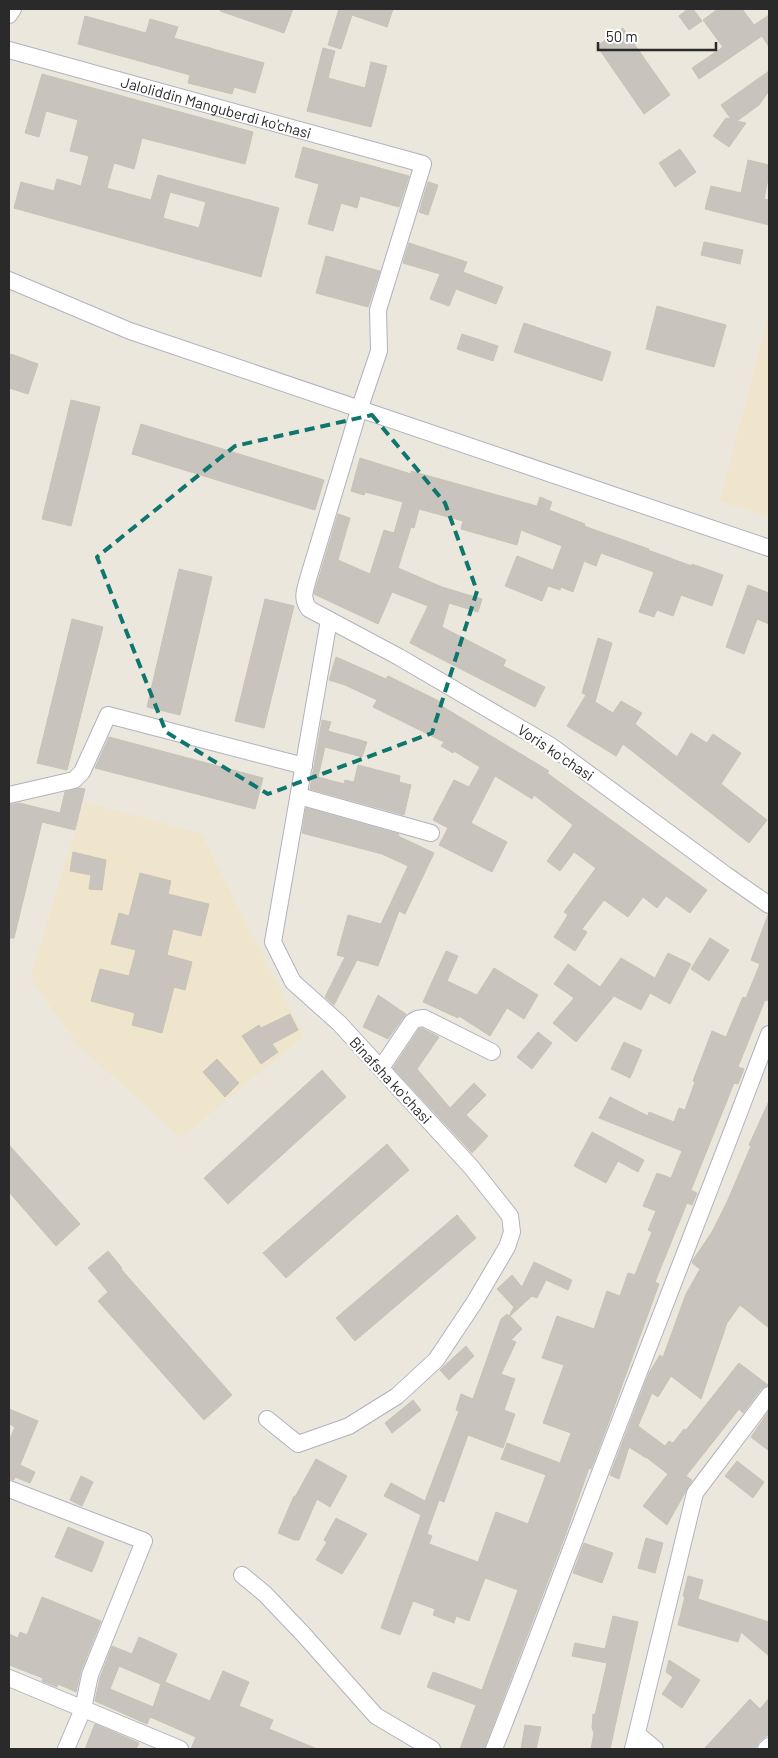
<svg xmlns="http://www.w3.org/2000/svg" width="778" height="1758" font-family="Barlow,sans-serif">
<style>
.education{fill:#eee5cc}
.building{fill:#c8c3bc;stroke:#c8c3b6;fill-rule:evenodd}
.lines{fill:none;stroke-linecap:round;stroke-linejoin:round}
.street-casing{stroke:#b0b2be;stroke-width:18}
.street{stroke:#fff;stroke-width:16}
.marked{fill:none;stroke:#0f766e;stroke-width:4;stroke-dasharray:10 6;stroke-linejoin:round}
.labels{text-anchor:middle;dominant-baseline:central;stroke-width:4.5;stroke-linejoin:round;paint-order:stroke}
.street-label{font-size:15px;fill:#2a2a2a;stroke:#fff}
</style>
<rect width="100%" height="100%" fill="#ece7dd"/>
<!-- education -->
<path class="education" d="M769,312V517L720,501Z
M84,802L201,833L304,1036L181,1138L78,1045L30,978Z"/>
<!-- building -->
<path class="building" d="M221,9H293L284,33L220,11Z
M339,9H393L387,27L352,15L341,49L328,45Z
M688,9H693L702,21L689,30L679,16Z
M718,9H742L754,25L769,15V47L762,36L699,79L692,68L723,47L703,20Z
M85,16L146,33L150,19L178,27L174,38L264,63L255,93L234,87L232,94L188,83L190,75L78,44Z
M623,28L670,95L644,114L597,46Z
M323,48L335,51L328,78L365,88L371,62L387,66L371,127L307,111Z
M769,71V91L759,105L737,121L746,123L729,147L713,136L726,118L731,119L721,105Z
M42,74L253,132L245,164L142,138L134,169L114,163L107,188L151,200L158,175L279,208L261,277L14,208L21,182L54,191L57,179L81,186L89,156L70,151L78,120L46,111L39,137L25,133ZM170,192L206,202L199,228L163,218Z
M303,147L409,176L399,207L360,196L357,208L341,203L333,231L308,224L319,184L295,177Z
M680,149L696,172L675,187L659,163Z
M748,160L769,165V174L764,199L769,200V225L705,209L711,186L741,193Z
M428,182L438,185L428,215L419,212Z
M704,242L743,250L740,264L701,255Z
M409,243L467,262L463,272L503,287L496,304L456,289L449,306L430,299L440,274L403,263Z
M326,256L380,271L368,307L316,293Z
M657,306L726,325L714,367L646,349Z
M524,323L611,352L602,381L514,352Z
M462,334L498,346L493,361L457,349Z
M11,354L38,364L28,394L9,388V361Z
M71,400L100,407L71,526L42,519Z
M141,424L324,480L315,510L132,454Z
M360,458L411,474V471L533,505L537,506L540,497L552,502L549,510L585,524L584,526L649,549L648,550L692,566V564L723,575L712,606L681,595L673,616L657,610L654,617L639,612L654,572L601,553L596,566L584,561L573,592L561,587L560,590L548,586L542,601L505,586L517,556L553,570L562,546L521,530L517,545L461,529L463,521L419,509L414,528L411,527L398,568L442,587L482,599L478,612L449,603L442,627L506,660L503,666L545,687L535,707L410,643L428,606L392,592L378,624L314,594L338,514L350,518L338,560L370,574L384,530L394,533L403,502L365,492L364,495L351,491Z
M179,569L212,577L180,715L147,707Z
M748,585L769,593V624L757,619L744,654L726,647Z
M265,599L294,606L264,728L235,721Z
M72,619L103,627L67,770L37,763Z
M598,638L612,643L595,702L613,713L621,701L642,713L635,724L677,757L691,733L707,743L713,734L741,753L721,784L767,820L749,843L623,744L616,756L567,726L586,695L582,693Z
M336,657L386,679L388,676L441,702L440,705L549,771L547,773L707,890L690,913L666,896L657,908L643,897L628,917L604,900L582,929L587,932L575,951L554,937L568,915L564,912L596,868L574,852L560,871L547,861L573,825L534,795L532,799L495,776L471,823L507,842L492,872L439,845L448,828L433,820L454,780L469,787L480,767L454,751L453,753L441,746L444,742L373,707L377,700L345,685L329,680Z
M322,720L331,722L328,731L367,742L362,757L325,747L318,777L344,784L345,780L354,782L358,765L400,776L399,782L411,785L404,815L310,789Z
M109,737L263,778L255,809L95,768Z
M80,788L85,789L75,830L42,822L14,938H9V805L19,803L60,813L65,792Z
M306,808L399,834L398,836L434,853L405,914L399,911L378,966L357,960L334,1005L325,997L345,957L337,955L348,915L381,924L408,866L382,854L302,833Z
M73,852L106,860L102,890L89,889L91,875L70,871Z
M140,873L171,881L168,894L209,904L201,936L173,929L167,955L192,962L185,990L174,987L162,1033L132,1025L135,1013L91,1001L100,969L129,976L136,950L111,944L119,913L129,916Z
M768,915L769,994L767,1001L765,1000L738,1067L744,1069L738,1084L734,1083L691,1190L697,1193L692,1205L687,1203L655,1282L659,1284L606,1429L591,1469L589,1468L565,1536L484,1749H460L476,1705L427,1687L433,1672L482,1690L518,1590L485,1578L469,1621L456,1616L454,1623L433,1615L435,1609L413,1601L400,1635L381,1628L421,1515L384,1496L391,1483L425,1501L459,1411L456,1410L461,1394L473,1399L501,1319L507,1314L509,1316L514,1307L497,1289L512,1275L522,1287L534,1262L572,1280L568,1290L546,1280L537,1298L532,1296L510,1316L522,1329L511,1340L516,1342L501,1374L515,1379L504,1410L515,1414L503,1448L468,1435L444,1502L439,1500L427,1534L432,1536L429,1544L478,1562L496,1512L528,1524L546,1475L501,1459L507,1443L560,1463L571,1433L543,1423L564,1365L542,1358L557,1316L594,1329L607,1291L620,1296L628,1273L635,1275L652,1232L648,1230L656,1211L643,1206L657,1173L671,1178L682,1151L599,1118L610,1097L648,1116L649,1112L674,1122L679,1108L685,1110L695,1082L693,1081L712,1031L726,1037L743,997L746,998L760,964L751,960Z
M710,938L729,950L709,981L691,969Z
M446,951L458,956L447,981L477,995L494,968L538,995L524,1019L507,1008L490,1036L459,1016L458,1018L423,1002Z
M668,953L691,964L670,1004L650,993L641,1010L614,996L576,1042L553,1023L574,998L554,984L568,964L600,987L621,958L655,978Z
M378,995L406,1014L388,1039L363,1027Z
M290,1014L298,1030L272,1044L278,1052L261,1064L242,1036L259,1025L261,1028Z
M422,1028L439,1037L417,1069L450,1108L474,1083L486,1095L466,1115L488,1136L472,1153L393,1068L419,1029Z
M538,1032L552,1043L532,1069L517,1057Z
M624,1042L642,1050L630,1078L611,1069Z
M217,1059L239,1083L225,1097L203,1072Z
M322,1070L346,1097L228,1204L204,1178Z
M769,1101V1328L740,1305L727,1323L701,1399L671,1376L658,1397L652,1393L638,1426L665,1446L669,1441L673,1443L684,1429L686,1430L739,1363L768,1385L761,1389L743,1413L739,1409L686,1476L692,1480L667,1525L643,1506L668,1474L646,1457V1458L629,1447L619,1479L610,1475L649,1373L660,1355L663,1357L686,1294L700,1269L692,1263L693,1260L712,1232L727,1202L751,1146L749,1145Z
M592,1132L644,1160L638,1172L618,1161L606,1183L574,1166Z
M387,1144L409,1170L286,1278L263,1253Z
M9,1145L80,1224L56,1246L9,1192Z
M457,1215L476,1238L355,1341L336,1318Z
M108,1251L122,1268L121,1269L232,1395L204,1420L98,1301L108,1292L88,1268Z
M466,1346L474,1356L449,1380L440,1370Z
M413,1400L421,1410L392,1433L385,1423Z
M9,1409L38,1421L20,1465L35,1472L30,1483L15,1477L14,1480L9,1479V1441L15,1427L9,1424Z
M769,1411V1451L751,1437Z
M316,1459L347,1476L330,1507L317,1499L299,1540H294L278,1533L294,1496L295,1497Z
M737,1461L764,1482L753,1498L725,1476Z
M81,1476L93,1482L82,1506L70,1500Z
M336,1518L367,1534L342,1574L316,1560L327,1542L324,1540Z
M68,1527L104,1542L92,1572L55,1557Z
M646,1538L663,1543L655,1573L638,1568Z
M584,1543L613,1553L602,1583L573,1573Z
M688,1576L703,1580L698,1599L769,1622V1656L741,1632L738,1642L678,1625L685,1596H683Z
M42,1597L101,1621L81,1671L76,1692L58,1684L57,1687L42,1681L43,1678L9,1665V1634L18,1638L20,1632L27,1635Z
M613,1616L638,1622L610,1749H591L594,1733L592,1728L593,1714L595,1715L607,1663L572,1656L575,1643L605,1649Z
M139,1637L177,1654L165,1682L210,1701L223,1671L249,1682L239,1706L273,1720L269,1729L317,1749H191L196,1737L150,1717L147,1724L95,1701L100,1678L112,1646L132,1654ZM119,1666L161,1684L153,1707L110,1689Z
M669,1660L700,1680L682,1708L662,1694L673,1677L666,1672Z
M769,1698V1734L759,1742L755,1749H704L750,1699L760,1709Z
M95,1724L139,1743L136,1749H85Z
M525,1725L541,1727L536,1749H521Z"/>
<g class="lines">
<defs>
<g id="street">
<path d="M9,15L13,9"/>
<path id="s1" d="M9,50L423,164L378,310L379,351L359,410L308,579C305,591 301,598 309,609L399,657L551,746L726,875L769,905"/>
<path d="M9,280L130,331L769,548"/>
<path d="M9,795L74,780L82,772L108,715L304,766"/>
<path d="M299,796L431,833"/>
<path d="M381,1068L412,1022L417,1019L424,1018L492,1052"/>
<path d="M267,1419L298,1444L349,1426L397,1396L436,1360L474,1303L507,1247L512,1232L510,1216L472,1168L339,1023L293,982L273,942L329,620"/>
<path d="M9,1489L144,1541L90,1675L83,1709L66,1749"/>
<path d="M242,1575L265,1594L304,1635L376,1716L432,1749"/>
<path d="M9,1678L180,1749"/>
<path d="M637,1734L655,1749"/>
<path d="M494,1749C539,1636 581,1521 625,1408C673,1283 722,1159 769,1034"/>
<path d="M633,1749L695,1493L769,1395"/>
<path d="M766,1749L769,1746"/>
</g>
</defs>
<!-- street casing -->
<use href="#street" class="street-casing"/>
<!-- street -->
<use href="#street" class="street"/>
</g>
<!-- marked area -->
<path class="marked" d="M372,415L445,503L477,591L432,733L268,794L166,732L97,557L235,446Z"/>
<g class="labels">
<!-- street labels -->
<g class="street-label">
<text stroke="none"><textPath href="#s1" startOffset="215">Jaloliddin Manguberdi ko'chasi</textPath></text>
<text transform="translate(556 752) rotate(34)">Voris koʻchasi</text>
<text transform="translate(391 1080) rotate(47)">Binafsha koʻchasi</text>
</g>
</g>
<!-- border -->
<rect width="778" height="1758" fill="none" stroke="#2a2a2a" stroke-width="20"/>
<!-- scale -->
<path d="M598 42v8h118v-8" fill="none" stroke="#2a2a2a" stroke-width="2.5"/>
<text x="606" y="42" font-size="15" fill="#2a2a2a" stroke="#ffffff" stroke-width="4" paint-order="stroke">50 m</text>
</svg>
